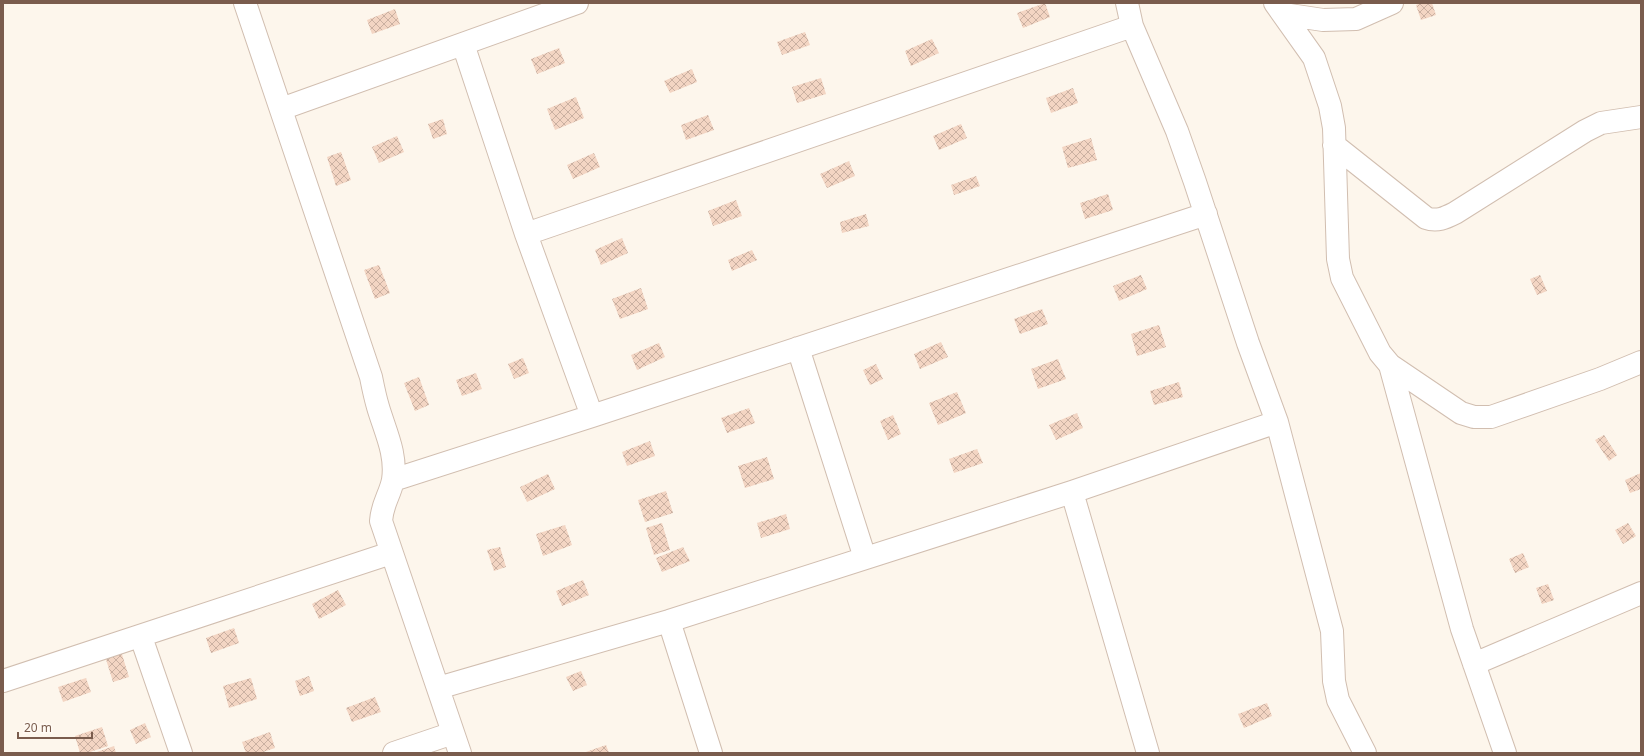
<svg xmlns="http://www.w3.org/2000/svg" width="1644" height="756" font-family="'Noto Sans',sans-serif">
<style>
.building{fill:url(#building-cross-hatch)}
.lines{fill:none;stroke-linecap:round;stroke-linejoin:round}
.minor-casing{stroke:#d1beb0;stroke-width:24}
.minor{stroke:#fff;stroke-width:22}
</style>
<defs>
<pattern id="building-cross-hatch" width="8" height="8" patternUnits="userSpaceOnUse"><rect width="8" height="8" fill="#f3d5c3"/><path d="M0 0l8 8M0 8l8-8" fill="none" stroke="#cab0a1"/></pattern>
</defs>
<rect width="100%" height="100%" fill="#fdf6ec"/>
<!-- building -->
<path class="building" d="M1045,3L1050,17L1023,28L1017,13Z
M1421,3H1432L1436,15L1421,20L1416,5Z
M395,9L400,24L372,34L367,20Z
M805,32L810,45L782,55L777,42Z
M932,39L939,53L911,66L905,51Z
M559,48L565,63L537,74L531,59Z
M692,69L697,82L670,93L664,81Z
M821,78L826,94L797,103L792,87Z
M1073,88L1078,103L1051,113L1046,98Z
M576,97L584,118L555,130L547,109Z
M708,115L714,130L686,140L681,125Z
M443,119L447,134L433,139L428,124Z
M961,124L967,138L939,150L933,136Z
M397,136L404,152L379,163L372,147Z
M1091,138L1097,160L1068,168L1062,147Z
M341,152L351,180L336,186L327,157Z
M594,153L600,167L573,179L567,165Z
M849,161L855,176L827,188L820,174Z
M976,176L980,186L954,195L951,185Z
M1108,194L1113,210L1085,219L1080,203Z
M736,200L742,216L713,226L708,211Z
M866,214L869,226L842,233L840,222Z
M622,238L628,253L601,265L595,250Z
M752,250L757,260L732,271L728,260Z
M379,265L390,293L375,299L364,270Z
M1141,275L1147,289L1119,301L1113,286Z
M1540,275L1547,291L1537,295L1530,279Z
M641,288L648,309L620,319L612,299Z
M1042,309L1048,324L1020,334L1014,319Z
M1159,325L1166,347L1137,356L1131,334Z
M941,342L948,357L920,369L914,354Z
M659,343L665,357L637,370L631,355Z
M523,358L529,373L514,379L508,364Z
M1058,359L1066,379L1038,389L1031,369Z
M876,364L883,379L870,385L863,370Z
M476,373L482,389L462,396L456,380Z
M419,377L429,405L415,411L404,383Z
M1179,382L1183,397L1154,405L1150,391Z
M957,392L966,413L938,425L929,403Z
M749,408L755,423L727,433L721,418Z
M1077,413L1083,428L1056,440L1049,425Z
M893,415L901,434L888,440L880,421Z
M1604,435L1617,455L1609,461L1595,440Z
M650,441L655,456L627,466L622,452Z
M977,449L983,463L954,473L949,459Z
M767,457L774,479L745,488L738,466Z
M1641,473V489L1630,493L1625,480Z
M548,474L555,489L527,502L520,487Z
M666,491L673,513L645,522L638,500Z
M786,514L790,529L761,538L757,523Z
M662,523L670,550L654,555L646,528Z
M1628,523L1636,536L1623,544L1615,530Z
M565,525L572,545L543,556L536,534Z
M500,547L506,567L494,571L487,550Z
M683,547L690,561L662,572L656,558Z
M1523,553L1529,567L1515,573L1509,559Z
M583,580L589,595L562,606L556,591Z
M1548,584L1554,600L1542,604L1536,588Z
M338,590L346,605L319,619L312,604Z
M234,628L239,643L211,653L206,638Z
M120,648L129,677L113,682L104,653Z
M581,671L587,685L573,691L566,677Z
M309,676L314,691L300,696L295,681Z
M86,678L91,692L63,702L58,687Z
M251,678L257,699L229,708L223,686Z
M375,697L381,712L352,722L346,708Z
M1267,703L1272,716L1244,728L1238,714Z
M145,723L151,737L136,744L130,730Z
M102,727L108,746L87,753H80L75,736Z
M270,732L275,748L260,753H246L242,742Z
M606,745L609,753H583Z
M114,746L116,753H94Z"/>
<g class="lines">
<defs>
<path id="minor" d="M245,3L371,377C373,387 375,397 378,407C385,431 397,454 393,480C390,495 382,504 381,521L460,753
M1127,3L1132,26L1177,131L1195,182L1248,343L1277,422L1332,631L1334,681L1338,700L1365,753
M1275,3L1314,58L1330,106L1334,128L1338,259L1342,278L1380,353L1390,365L1461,413L1474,417H1491L1600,379L1641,362
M1283,14L1323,20L1356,19L1392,3
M463,44L526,234L592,416
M281,109L577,3
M1334,145L1426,218C1437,222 1445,218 1455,213L1585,131L1601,123L1641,117
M526,234L1132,26
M798,348L865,558
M1390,365L1462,629L1505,753
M393,480L592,416L1206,214
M1072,492L1148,753
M669,621L711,753
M141,637L181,753
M1474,664L1641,593
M3,681L391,553
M438,688L669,621L1072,492L1277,422
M394,753L453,733"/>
</defs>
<!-- minor casing -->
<use href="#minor" class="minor-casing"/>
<!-- minor -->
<use href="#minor" class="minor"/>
</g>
<!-- border -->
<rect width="1644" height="756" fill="none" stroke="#7a5c4d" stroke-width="8"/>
<!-- scale -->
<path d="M18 732v6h74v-6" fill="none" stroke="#7a5c4d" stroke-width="2"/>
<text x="24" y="732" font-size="12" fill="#7a5c4d" stroke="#fffaf3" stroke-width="3" paint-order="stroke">20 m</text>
</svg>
